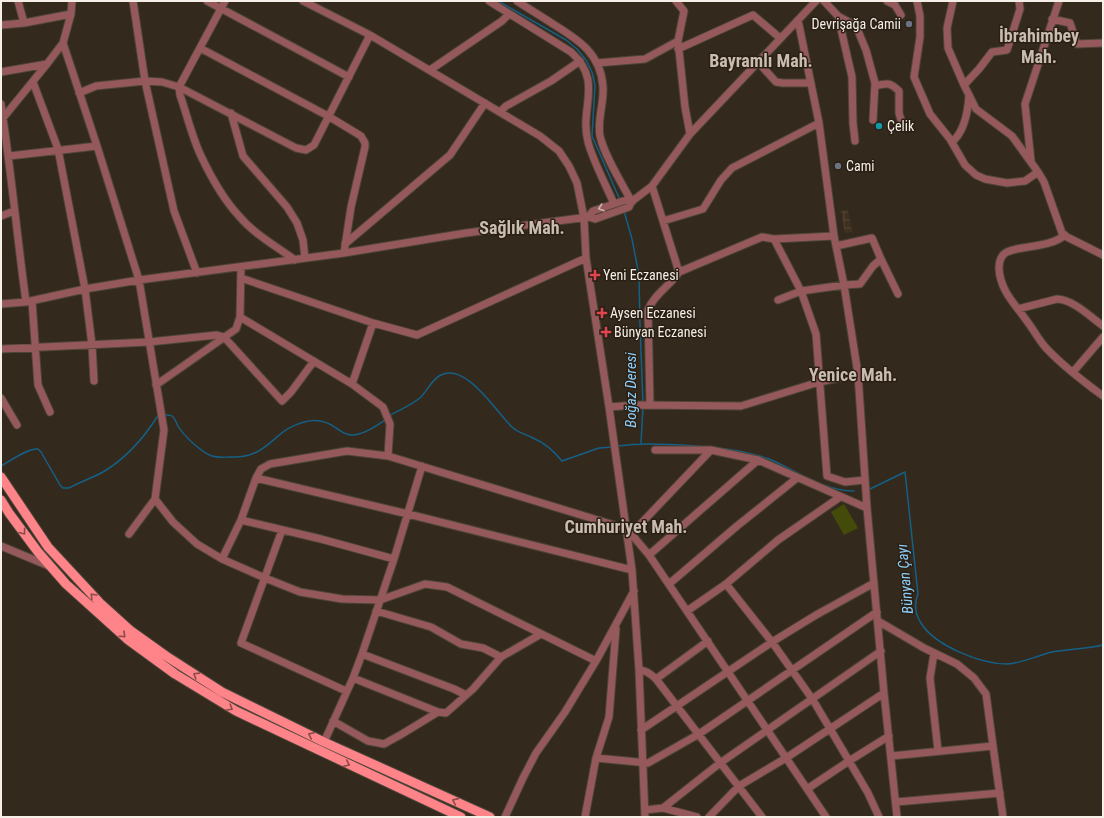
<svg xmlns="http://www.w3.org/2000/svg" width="1104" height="818" font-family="'Roboto Condensed',sans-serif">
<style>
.industrial{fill:url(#industrial-grid)}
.pitch{fill:#444b0a}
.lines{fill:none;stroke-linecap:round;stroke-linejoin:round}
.stream{stroke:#156087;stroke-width:1.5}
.minor-casing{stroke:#4e4539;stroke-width:9}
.major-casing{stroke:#4e4539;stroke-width:11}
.minor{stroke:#95595b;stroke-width:7}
.major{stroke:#ff8489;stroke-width:9}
.oneway{stroke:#cfb3af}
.oneway2{stroke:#894c49}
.worship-dot{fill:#6b7280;stroke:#291f14;stroke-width:1.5}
.culture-dot{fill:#0f9aa8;stroke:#291f14;stroke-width:1.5}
.health-dot{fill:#e0444e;stroke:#291f14;stroke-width:1.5}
.labels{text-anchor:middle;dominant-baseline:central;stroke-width:3;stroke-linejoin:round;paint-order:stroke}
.poi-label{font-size:14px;fill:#f6efe7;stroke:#291f14;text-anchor:start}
.water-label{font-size:15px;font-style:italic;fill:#8ecff8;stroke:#291f14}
.district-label{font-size:18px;font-weight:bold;fill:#cabcae;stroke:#291f14}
</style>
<defs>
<pattern id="industrial-grid" width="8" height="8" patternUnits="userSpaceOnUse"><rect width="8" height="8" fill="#3f301f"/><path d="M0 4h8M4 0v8" fill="none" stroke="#524435"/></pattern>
</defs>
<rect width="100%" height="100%" fill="#33291d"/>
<!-- industrial -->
<path class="industrial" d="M848,210L852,232L845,233L841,211Z"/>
<!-- pitch -->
<path class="pitch" d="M844,504L858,528L844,535L831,512Z"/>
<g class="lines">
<!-- stream -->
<path class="stream" d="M498,1L566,40L577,49L586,60L592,72L595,85L592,136L620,200
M624,211L632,239L639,275L640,327L643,403
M163,415C167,414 169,415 172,416C176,419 176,423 178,426C183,435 202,453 212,456C218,458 224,457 230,457C269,459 272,430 304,422C315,419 327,421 336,428C341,431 345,435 352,435C363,435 376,426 385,420
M389,416C399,410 412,405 421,397C427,391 431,381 439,376C465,360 496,412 512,427C518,433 526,434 533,438C545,443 554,451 562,461L599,448L612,447
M641,443L643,407
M618,446C640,443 659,444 682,445C712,447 740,449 769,459C796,470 823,491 854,491
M1,466C10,461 28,448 38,449L41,452L60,485L63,488H69C80,482 92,478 103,472C125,459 143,439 157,417L160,416
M870,489L905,472L918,594C914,604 915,614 921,623C935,646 981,664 1007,664C1023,663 1036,656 1052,652C1069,649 1086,649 1103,645"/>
<defs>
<path id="minor" d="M18,1L24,23
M133,1L145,81L174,211L197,273
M207,1L349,77
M225,1L179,87L180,95C187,115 192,137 201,156C211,177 223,199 239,216C254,234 276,246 295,260
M303,1L370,35L540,136L559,151L569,166L577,183L584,218L586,258L609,407L632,570L639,670L645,817
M489,1L571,52C604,82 579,107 588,142C593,161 606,185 614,204
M517,1C529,9 541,16 553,24C579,40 601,54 603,87C604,104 597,120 600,136C604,155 622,184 632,202
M676,1L684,11L678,41L685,107L690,134
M824,1L838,16L852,77L853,123L855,141
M887,1L895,5L901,15
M917,1L920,16V37L914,77L930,114L950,139L965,165L976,175L985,179L1007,183L1025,181L1038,172
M953,1L947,28L948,48L964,85L976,109L1012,136L1038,172L1044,182L1062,233L1067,237L1103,255
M838,16L856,26L866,50L875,83L873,120
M1052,19L1070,23L1077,44L1103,43
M798,20L819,123L834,236L844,285L858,374L867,508L884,693L897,817
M1,25L24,23L71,14
M63,43L97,146L139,280L164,430L155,499L129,534
M200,48L328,116L361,136L365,143V147L351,207L344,253
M678,49L753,15L780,38
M758,62L776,82L783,83H811
M597,63L645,59L678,41
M430,70L502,21L509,14
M1,72L47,64
M33,82L58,149L85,289L92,345L94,381
M964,85L979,69L992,52L1007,50L1020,9L1019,1
M875,86C886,83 890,82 899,91V113L903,127
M79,93L96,86L145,81L162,82L179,87L296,148L306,150L314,145L370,35
M1,104C11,170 17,236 26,302
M500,112L506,106L551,81L580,61
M231,113L243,156L287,207L297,223L303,240L305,258
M3,118L47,64L63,43L71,14L72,1
M952,142C965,131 968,112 969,95
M9,156L97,146
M1031,161L1025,104L1059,1
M652,186L679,272L762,237L774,239L801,291L816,334L827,476L845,482L865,480
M1,216L14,211
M588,217L593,211L626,200L631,202
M663,221L703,209L721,180L732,168L819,123
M1065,235C1049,249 1014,245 1004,254C1000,258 999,263 999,268C1000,292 1017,306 1029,324C1035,332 1040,342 1047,349C1063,366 1084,382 1103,396
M774,239L834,236
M345,244L450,155L485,103
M836,246L872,238L881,259
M241,278L373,323L417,335L586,258
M778,300L801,291L844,285L860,284L873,266L881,259L898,294
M32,301L38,385L50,412
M1,304L26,302L85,289L139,280L344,253L466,233L588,217L595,219L629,207L631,202L652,186L690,134L816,1
M1018,309L1057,299C1072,299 1091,317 1103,326
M240,317L352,384L383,407L390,424L388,456
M1,349L149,342L217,335L224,337L282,401L291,392L314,361
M1073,372L1103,337
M352,384L373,323
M156,385L236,329L240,317L241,267
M1,398L17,425
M650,405L648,310C654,294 670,286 679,272
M609,407L636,405L741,406L819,382L858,374
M655,450H711L758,460L867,508
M256,478L408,514L632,570
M155,499L173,522L197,544L222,559L265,578L300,592L342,599L380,600L425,584L447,587L596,661
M241,520L321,539L394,559
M282,530L241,643L346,691
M631,534L711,450
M1,546L49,566
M649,555L758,460
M222,559L241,520L256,478L261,469L270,464L347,451L388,456L627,529L649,555L826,817
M669,584L737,526L797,478
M726,584L772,642L813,700L868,793L879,817
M376,611L431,627L461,644L483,648L501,657
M687,611L726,584L778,540L840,497
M878,621L924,648L957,664L974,678L986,694L993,746
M934,653L930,678L938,751
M362,654L454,689L466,695
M639,670C646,670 651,674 656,679L708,641
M353,678L438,712L446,713L473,689L501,657L541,634
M656,679L762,817
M333,721L368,741L384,744L402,734L438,712
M641,730L772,642L816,615L874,583
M324,742L353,678L362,654L394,559L422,466
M891,756L993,746L1003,817
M596,758L648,763L699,734L877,612
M807,789L849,761L889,736
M896,802L1000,793
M663,808L720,763L881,651
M645,810L663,808L697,817
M505,817L523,778L536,753L565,712L596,661L634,591
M585,817L596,758L609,717L616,629
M709,817L739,786L786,758L884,693"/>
<path id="major" d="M1,477L48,547L100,603L131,631L166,656L222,692L324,742L490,817
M1,500L9,513L38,552L66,584L127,639L175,674L236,711L461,817"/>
</defs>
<!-- minor casing -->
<use href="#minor" class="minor-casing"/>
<!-- major casing -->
<use href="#major" class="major-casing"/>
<!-- minor -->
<use href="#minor" class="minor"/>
<!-- major -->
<use href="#major" class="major"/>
</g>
<!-- one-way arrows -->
<defs><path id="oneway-chevron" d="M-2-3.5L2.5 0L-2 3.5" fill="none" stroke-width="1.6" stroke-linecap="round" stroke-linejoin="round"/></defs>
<use class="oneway" href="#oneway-chevron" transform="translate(601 208) rotate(161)"/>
<g class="oneway2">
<use href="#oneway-chevron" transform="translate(23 532) rotate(53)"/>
<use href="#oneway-chevron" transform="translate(93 596) rotate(-133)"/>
<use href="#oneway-chevron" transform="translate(123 635) rotate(42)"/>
<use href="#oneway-chevron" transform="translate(196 675) rotate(-148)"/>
<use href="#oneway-chevron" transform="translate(230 708) rotate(31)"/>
<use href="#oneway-chevron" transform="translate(311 735) rotate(-154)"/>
<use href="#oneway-chevron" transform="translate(347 764) rotate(25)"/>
<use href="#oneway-chevron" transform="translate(455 801) rotate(-156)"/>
</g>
<!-- markers -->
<g class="worship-dot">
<circle cx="909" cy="24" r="4"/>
<circle cx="838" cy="166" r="4"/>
</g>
<circle class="culture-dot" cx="879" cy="126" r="4"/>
<g class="health-dot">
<path d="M593 269h4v4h4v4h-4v4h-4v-4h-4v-4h4z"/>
<path d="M600 307h4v4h4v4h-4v4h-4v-4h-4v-4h4z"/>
<path d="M604 326h4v4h4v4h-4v4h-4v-4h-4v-4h4z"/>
</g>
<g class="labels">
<!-- poi labels -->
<g class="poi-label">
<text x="901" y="24" text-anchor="end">Devrişağa Camii</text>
<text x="887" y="126">Çelik</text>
<text x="846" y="166">Cami</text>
<text x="603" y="275">Yeni Eczanesi</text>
<text x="610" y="313">Aysen Eczanesi</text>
<text x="614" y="332">Bünyan Eczanesi</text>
</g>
<!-- water labels -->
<g class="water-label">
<text transform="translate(631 390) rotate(-90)">Boğaz Deresi</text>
<text transform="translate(905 579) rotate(-95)">Bünyan Çayı</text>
</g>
<!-- district labels -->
<g class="district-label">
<text x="1039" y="35">İbrahimbey<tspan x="1039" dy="21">Mah.</tspan></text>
<text x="761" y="60">Bayramlı Mah.</text>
<text x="522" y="227">Sağlık Mah.</text>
<text x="853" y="374">Yenice Mah.</text>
<text x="626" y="526">Cumhuriyet Mah.</text>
</g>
</g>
<!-- border -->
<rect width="1104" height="818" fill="none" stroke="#f6efe7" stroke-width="4"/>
</svg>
